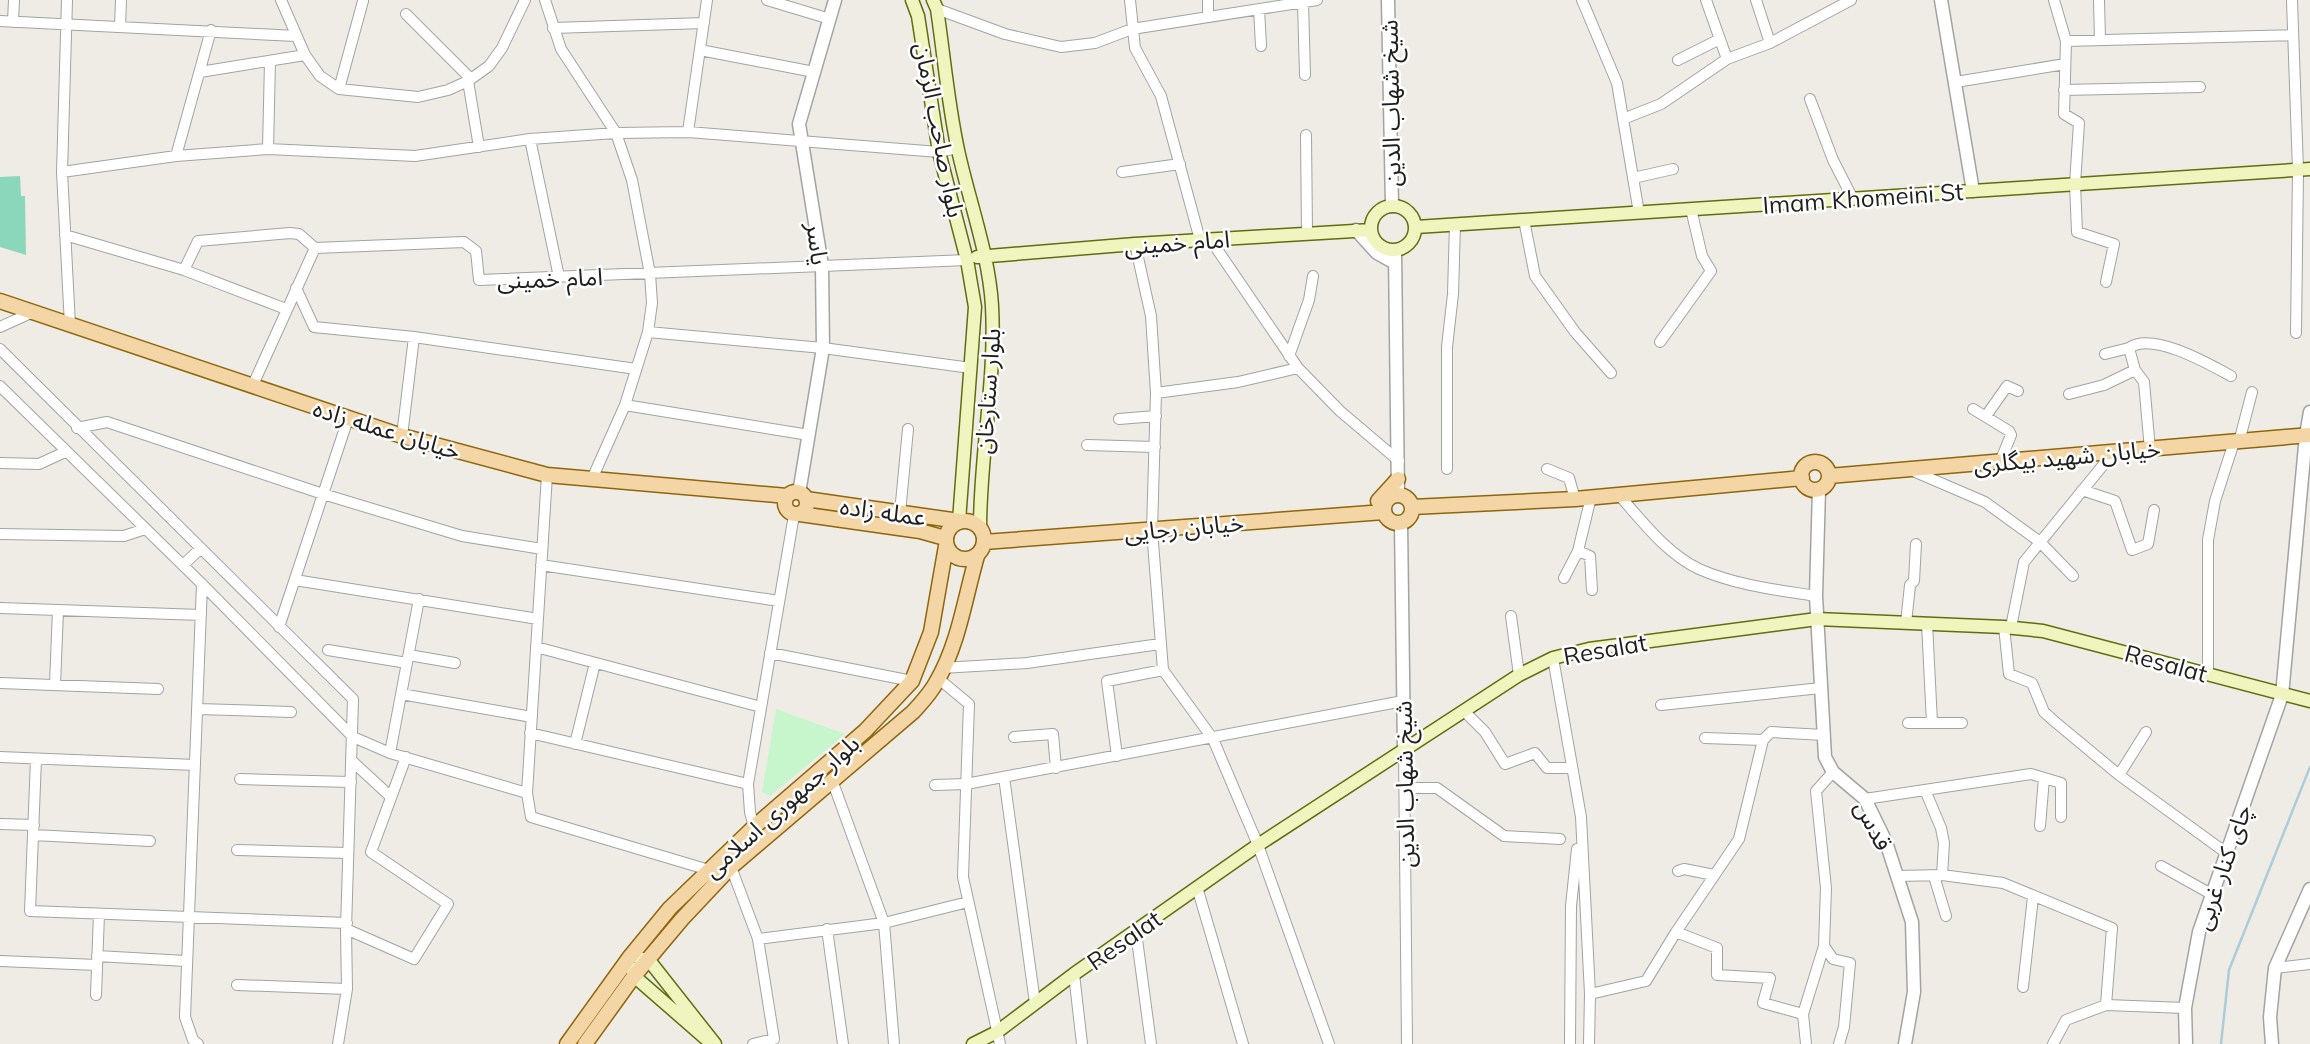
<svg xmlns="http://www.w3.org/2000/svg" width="2310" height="1044" font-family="Mulish,'Noto Sans Arabic',sans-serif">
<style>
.park{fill:#c7f5cc}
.pitch{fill:#8ad7bc}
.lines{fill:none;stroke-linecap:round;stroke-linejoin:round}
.stream{stroke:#aacdd9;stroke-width:2.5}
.minor-casing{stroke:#a3a3a3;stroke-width:12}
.tertiary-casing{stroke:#a3a3a3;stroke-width:15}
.secondary-casing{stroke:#616e0e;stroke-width:15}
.primary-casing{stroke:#8e660c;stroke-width:17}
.minor{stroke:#fff;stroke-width:10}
.tertiary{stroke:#fff;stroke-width:12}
.secondary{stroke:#f0f4be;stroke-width:12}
.primary{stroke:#f4d5a5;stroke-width:14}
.labels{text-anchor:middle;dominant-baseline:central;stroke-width:5;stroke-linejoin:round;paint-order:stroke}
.street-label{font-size:24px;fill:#1f1f1f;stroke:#fff}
</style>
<rect width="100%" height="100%" fill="#efece6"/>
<!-- park -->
<path class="park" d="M776,709L845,734L770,796L762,792Z"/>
<!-- pitch -->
<path class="pitch" d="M20,176L21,196H25L26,255L0,247V177Z"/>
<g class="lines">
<!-- stream -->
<path class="stream" d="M2221,1044L2229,970L2310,767"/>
<defs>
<path id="minor" d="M67,0L62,172L70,325
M281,0L305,55L320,76L339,89L418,97L448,90L468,81L489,66L502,48L525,0
M545,0L561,49L616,133L632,180L650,274L652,303L648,332L625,405L592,479
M767,0L830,19
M1130,0L1135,48L1161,96L1200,240
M1208,0V17
M1582,0L1617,83L1639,213
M1706,0L1727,59
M1756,0L1770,43
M2054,0L2066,41
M2099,0L2100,40
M2292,1L2298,170L2296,333
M1303,2L1305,75
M937,9L1005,34L1061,47L1095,43L1132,29L1317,0
M1259,9L1261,46
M406,14L471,79
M0,21L296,36
M13,22L14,0
M120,26L121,0
M553,28L704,23
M700,50L814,72
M1678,60L1720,39
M200,72L305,55
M468,81L479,147
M1956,82L2065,64
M339,89L363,1
M2064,90L2200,87
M1810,99L1833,160L1853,199
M1623,119L1661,104L1727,59L1770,43L1851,0
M688,132L707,0
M1306,135L1307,233
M530,139L559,277
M268,149L270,61
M176,156L211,30
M62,172L176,156L268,149L415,156L530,139L616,133L688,132L939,152L957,148
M1122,172L1180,164
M1633,178L1673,169
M1524,220L1535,276L1575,332L1611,373
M65,235L184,270L286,309
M1210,239L1298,368L1340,411L1399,461
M1135,244L1151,316L1156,393L1152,530L1163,670L1213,739L1258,845L1329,1044
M184,270L198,241L290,233L299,234L315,248
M2106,282L2114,244L2077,232L2075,184L2079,123L2064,114L2066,41L2293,35
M296,288L314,327L414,337L636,369
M0,327L33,312
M648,332L823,348L971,368
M1660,342L1711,271L1702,256L1691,209
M2129,348C2152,331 2209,364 2231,376
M0,349L353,699L346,929L347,989L338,1044
M2105,354L2129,348L2135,370L2144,382L2150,450
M1289,356L1309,300L1313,276
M0,386L202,584L353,737L390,753L527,793
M252,387L315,248L464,242L476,251L479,280L967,260
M1156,393L1238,382L1298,368
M2069,394L2104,385L2135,370
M625,405L809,435
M1973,409L2009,431L2011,435L2000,462
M1986,416L2007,386L2018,391
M1119,419L1156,416
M77,428L107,422L323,494L462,536L542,549
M402,436L414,337
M2239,442L2252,392
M1087,445L1155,447
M0,463L39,464L65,452
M1447,469V347L1453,294L1455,224
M1547,469L1569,478L1575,499
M1913,471L1985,502L2040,542L2073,576
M547,475L527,793L531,817L709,870
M2082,490L2115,501L2132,550L2148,544L2154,510
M1619,495C1642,521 1666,553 1699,569C1735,585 1777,590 1816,596
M900,513L908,429
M0,534L124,536L145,529
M1578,551L1590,556L1592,590
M183,565L200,549
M541,565L779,601
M1564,578L1578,551L1591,497
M295,580L538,619
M0,608L201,615
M1511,616L1519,675
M1906,623L1910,585L1914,581L1916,544
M1927,623L1932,723
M279,627L348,419
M2004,627L2009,674L2032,683L2044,712L2054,721L2119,775L2225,852
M2011,627L2024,562L2113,453
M536,647L761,707
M328,650L407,663
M770,653L912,681
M409,655L455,663
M1553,658L1581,817L1590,994L1589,1044
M942,668L1027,663L1160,644
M2208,673V540L2215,501L2234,442
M939,679L969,704L963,877L1000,1044
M0,683L158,689
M55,685L58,610
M401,694L532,717
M1661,705L1821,688
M198,709L291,712
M1464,711L1485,732L1505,764L1535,753L1547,768H1571
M1908,723H1962
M530,733L748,784
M1014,737L1053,734L1056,768
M1705,738L1763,740
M575,744L595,663
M1404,749L1407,1044
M390,753L419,599
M1117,756L1107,681L1163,670
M0,757L195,765
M36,759L30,911L347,923
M352,761L391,797
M2119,775L2146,732
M1004,777L1035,1003
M240,779L351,782
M832,780L884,923L894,1044
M935,785L966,784L1403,701
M1405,788H1437L1504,836L1560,839
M1925,790L1941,828L1944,843L1942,875
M1865,799L2031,774L2061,783V817
M0,824L34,825
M2040,826L2044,778
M754,827L750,812L748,784L794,515
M33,835L150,841
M237,850L348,853
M2161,866L2211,894
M731,867L758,939
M1678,871L1684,869L1714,875
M1898,876L1942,875L2003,883L2112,928L2106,1005L2066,1020L2053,1044
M1934,876L1946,916
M1197,887L1243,1044
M346,929L414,959L448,904L371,852L406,757
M827,929L843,1044
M1136,932L1151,1044
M1676,932L1717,948V975L1770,978L1763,1003L1803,1014
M1824,946L1833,959L1850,963L1844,1027L1839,1044
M97,956L186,961
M0,961L97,965
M2275,968L2310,964
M1074,974L1082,1044
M237,985L347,989
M2023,987L2033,897
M1590,994L1646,981L1676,932L1739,839L1763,740L1771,732L1824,735
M96,995L99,914
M2106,1005L2185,1008
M198,1044L193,1040L185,1017L202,584
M753,1044L774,1039L758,939L884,923L968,902
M1570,1044L1571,906L1577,849
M1806,1044L1803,1014L1824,946L1826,888L1816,791L1833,772"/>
<path id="tertiary" d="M1388,0L1392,206
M1941,0L1973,191
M1356,230L1377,253L1395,263
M1395,251L1398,496
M1819,489L1816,596L1825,757L1833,772L1865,799L1886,842L1912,922L1914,992L1905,1044
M799,493L823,348L822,266L799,124L835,0
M1401,523L1404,749
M2186,1044L2185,1008L2199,932L2282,695L2306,435L2310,412
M2272,1044L2270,1017L2275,968L2310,889"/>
<path id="secondary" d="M912,0L918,16L939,152L967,260L975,307L959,521
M933,0L937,9C944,56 948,104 958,150C969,201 989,254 992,306C996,380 980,454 980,528
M1371 228a22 22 0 1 1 44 0a22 22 0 1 1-44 0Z
M1416,227L2310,169
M977,257L1135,244L1371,230
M640,959H648L715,1044
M632,968L634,976L712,1044
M973,1044L997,1032L1074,974L1258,845L1519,675L1553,658L1589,649L1817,619L2004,627L2043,631L2310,701"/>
<path id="primary" d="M0,301L402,436L547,475L787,496
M1801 476a14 14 0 1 1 28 0a14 14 0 1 1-28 0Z
M1829,476L2310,435
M785 503a11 11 0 1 1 22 0a11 11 0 1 1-22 0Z
M1384 509a14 14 0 1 1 28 0a14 14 0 1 1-28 0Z
M806,499L959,521
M1378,501L1398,479
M1412,507L1575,499L1802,478
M800,514L920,531L945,538
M946 540a19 19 0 1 1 38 0a19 19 0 1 1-38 0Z
M984,542L1384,512
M567,1044L629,958L670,908L754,827L865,731L912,681L931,632L946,546
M585,1044L634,976L682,919L731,867L913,712C922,702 931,693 937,681C959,643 965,597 977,556"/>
</defs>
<!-- minor casing -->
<use href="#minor" class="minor-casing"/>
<!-- tertiary casing -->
<use href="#tertiary" class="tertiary-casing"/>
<!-- secondary casing -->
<use href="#secondary" class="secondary-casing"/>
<!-- primary casing -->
<use href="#primary" class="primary-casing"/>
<!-- minor -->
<use href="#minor" class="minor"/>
<!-- tertiary -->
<use href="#tertiary" class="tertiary"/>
<!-- secondary -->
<use href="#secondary" class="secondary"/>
<!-- primary -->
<use href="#primary" class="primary"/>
</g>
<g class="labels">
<!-- street labels -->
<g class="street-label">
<text transform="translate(1390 103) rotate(-91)">شیخ شهاب الدین</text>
<text transform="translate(940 130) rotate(79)">بلوار صاحب الزمان</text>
<text transform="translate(1863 198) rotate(-4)">Imam Khomeini St</text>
<text transform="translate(1177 242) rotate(-4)">امام خمینی</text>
<text transform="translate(818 244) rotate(83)">یاسر</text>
<text transform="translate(550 278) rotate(-2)">امام خمینی</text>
<text transform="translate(987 391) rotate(-86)">بلوار ستارخان</text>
<text transform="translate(387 429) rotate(17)">خیابان عمله زاده</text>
<text transform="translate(2067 456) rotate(-5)">خیابان شهید بیگلری</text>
<text transform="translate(883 511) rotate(8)">عمله زاده</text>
<text transform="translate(1184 527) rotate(-5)">خیابان رجایی</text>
<text transform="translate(1605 649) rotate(-10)">Resalat</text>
<text transform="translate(2166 663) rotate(15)">Resalat</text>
<text transform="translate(1404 784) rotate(-91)">شیخ شهاب الدین</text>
<text transform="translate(781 806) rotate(-42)">بلوار جمهوری اسلامی</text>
<text transform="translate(1874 825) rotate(62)">قدس</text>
<text transform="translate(2222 867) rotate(-71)">چای کنار غربی</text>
<text transform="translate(1124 940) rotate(-35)">Resalat</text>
</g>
</g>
</svg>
